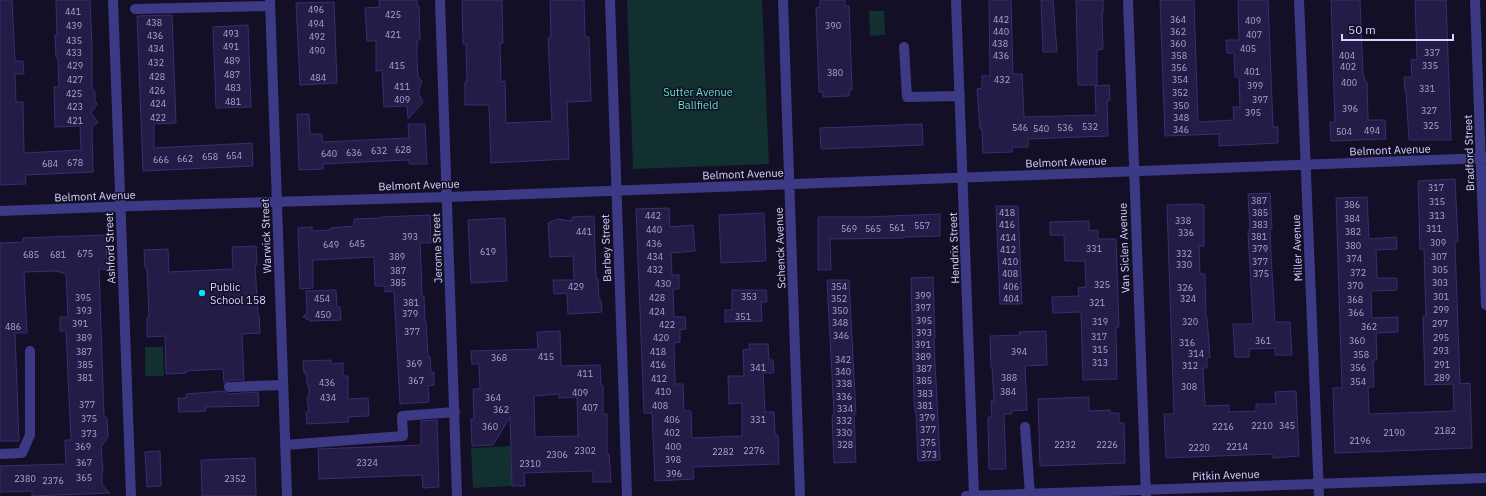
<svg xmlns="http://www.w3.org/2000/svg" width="1486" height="496" font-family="'IBM Plex Sans',sans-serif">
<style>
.green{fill:#12302f}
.building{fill:#241b47;stroke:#3b2d73;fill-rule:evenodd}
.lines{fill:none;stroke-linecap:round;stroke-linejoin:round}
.minor{stroke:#3d3a85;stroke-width:10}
.poi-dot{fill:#00e5ff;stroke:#130f26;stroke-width:1.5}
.labels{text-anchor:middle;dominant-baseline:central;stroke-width:3;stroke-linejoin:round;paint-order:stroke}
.number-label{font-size:9px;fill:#aca6d1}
.park-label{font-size:11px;fill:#5fe0c0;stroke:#130f26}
.street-label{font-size:11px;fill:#d9d4ff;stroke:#130f26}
.poi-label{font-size:11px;fill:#d9d4ff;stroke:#130f26;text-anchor:start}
</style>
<rect width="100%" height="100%" fill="#130f26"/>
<!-- green -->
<path class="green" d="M627,0H762L769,164L633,169Z
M869,11H884L885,35L870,36Z
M145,347H163L164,376H145Z
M510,446L512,486L473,488L471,448Z"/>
<!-- building -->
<path class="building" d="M0,0H12L15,61H23L24,74H15L16,102H23L24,153L81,150L80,126L55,127L54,87H59L58,59L57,57H56L55,35H57L56,0H90L92,45V88L95,92V100L97,104L91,113L98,122L92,127L93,172L25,175L26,184L0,185Z
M379,0H417V6H419L420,40H417V60L418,77L422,81L419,88V94L423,102L408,119L407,106L384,107L382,70L376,71V41H367L365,8L380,7Z
M462,0H502L503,43H500L501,82L505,81L506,123L552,121L548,38L551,37L550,0H584L585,37H589L591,101L567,102L569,159L491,163L489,105H465V82H467L466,44H463Z
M820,0H845V6H849L852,90H849V96L823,97V92H819L816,8L820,7Z
M989,0H1011L1013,74H1022L1024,117L1096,115L1095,86L1109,85L1110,100L1107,101L1108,136L1028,139V147H1012V152L983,153L982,129H980L977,89L982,88V76H990Z
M1041,0H1053L1057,52H1043Z
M1076,0H1103V13H1102L1103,49L1097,50V85H1078Z
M1161,0H1194L1198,122L1234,120L1233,107H1240L1239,77H1235L1234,53H1227L1226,40H1239L1238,0H1268L1273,127H1278V143L1219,146V134L1165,136L1160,1Z
M1331,0H1360L1363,75H1364L1365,81L1367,82L1368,120H1385L1386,139L1331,141L1330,122H1335Z
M1415,0H1446L1451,140H1409L1406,92H1405L1404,77H1412L1411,60L1417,59Z
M334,2L337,83L300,85L296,3Z
M172,15L176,123L154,124V148L252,143L253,166L143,171L137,16Z
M248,25L251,107L216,108L213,27Z
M297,114H309L310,134H322V142L409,138L408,124H425L427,164H409V160L361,162L323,164V169L299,170Z
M922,124L923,145L821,149L820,128Z
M1455,179L1458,241L1455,243L1460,384L1470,383L1472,448L1335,453L1333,388H1342L1336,198L1367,197L1369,239L1396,237L1397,249L1376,250L1377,278H1397V290L1371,291L1372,318L1398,317V332L1376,333L1377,360H1373L1374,387H1368L1369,414L1454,411L1453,384L1425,385L1423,316H1426L1424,249H1420L1418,181Z
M1270,193L1272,229L1270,230L1271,254L1275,322H1290L1292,355H1275V348L1249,349V357H1235L1233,324H1253L1248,231L1250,230L1248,194Z
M1197,204L1204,205V246H1199L1200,274H1205L1206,318H1207L1210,357L1207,358V368H1203L1205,406L1229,405V412L1256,411V404H1276L1275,392L1296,391L1299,456L1273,458L1272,454L1166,458L1164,414H1174L1167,205Z
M996,206H1018L1022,304H1000Z
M669,208L670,227L693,225L695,251L671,253L672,275H679V289H673L674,317H685L686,329L680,330V342L674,343L675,384H683L684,411H691L692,438L742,436V403L729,404L728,376H744L743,350L750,349L749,344H768L769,360H773L774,373H763L765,412H774L775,435H778L779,464L693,467L694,479L655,481L652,413H644L636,209Z
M764,213L766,261L721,263L719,215Z
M940,214V236L904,237V238L830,239L831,270H818V217H866Z
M430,215L431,243H420L421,262L422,296H424L425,321H426L428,357L430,356L431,373L434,372V385L428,386L429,402L400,404L394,291L385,292V286H375L374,257L313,260V288L300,289L298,228L312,227V231L330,230L331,228L354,226V219L381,218V217Z
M594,216L596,279H598L599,300H601L602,312L568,314L567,293L554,294L553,280H574L573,256L550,257L548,223L557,219L572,221V217Z
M505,218L507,281L471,283L468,220Z
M1089,221V231L1098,230V239H1116L1119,327H1116L1117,379L1083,380L1081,312L1053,313L1052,297L1079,296L1078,288L1086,287L1085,261H1065L1064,235H1050V222Z
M106,235L107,269H99L104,416L107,418L108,437L101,447L103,471L102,473V485L110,493L32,496V491L0,492V466L66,464L65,440H71L66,331H60V317H68L66,274L56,271L24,272L27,333H15L19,441H0V243L23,242V238Z
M256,246L257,265H255L258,315H259L260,333L242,334L244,380H229L224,383L223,369L186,371V373L166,374L165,336L147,337V318H149L147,268H145L144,250L168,249L169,272L233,269L232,247Z
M933,277L935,338H934L935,362L940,460L918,461L916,412H915L914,399L911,278Z
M827,280H849L856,414H854L856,462L834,463L832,415L834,414Z
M336,290L337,307H340L341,320L311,321L303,317L307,313L306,291Z
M732,290H766L767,302H761L762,321L725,322V310H732Z
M560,331L561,366L600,365L601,385L603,386V414H607V454H609L611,482H593V471L551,472L524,473L525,486H512L510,417L493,445L472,446L471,419H474L473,389H480L479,364H472L471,351L538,349L537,332ZM559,394V398L577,397L578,436L535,437L534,396Z
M1046,331L1047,365L1025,366L1027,410L1011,411L1012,414H1004L1006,469H989L988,417H992L991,401H994L992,367H991L990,336L1020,335L1019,332Z
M331,360V364L343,363V376H348V399L368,398L369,416L348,417L349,422L307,424L306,412H309L307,398L309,395V388L307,383L306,373H304L303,361Z
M224,391L229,394L258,392L259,406L205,407L206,411L179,412L178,398H186V394Z
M1089,397V411L1110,410V413H1119V423H1124L1125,463L1040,466L1038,399Z
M437,420L439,487L423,488L422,475L319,479L318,449L421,445V421Z
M160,451L161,486L147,487L145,452Z
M255,458L256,496H202L201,460Z"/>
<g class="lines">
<!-- minor -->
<path class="minor" d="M113,0L131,496
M270,0L287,496
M440,0L457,496
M610,0L627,496
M783,0L800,496
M956,0L974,496
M1128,0L1146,496
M1299,0L1319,496
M1475,0L1486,305
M135,9L270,6
M904,47L907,97L960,96
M0,211L134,206L448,197L1486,158
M229,387L283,385
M1025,427L1030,494
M285,445L403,436L402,416L455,412
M0,454L22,453L30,435V351
M966,496L1486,478"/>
</g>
<!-- markers -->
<circle class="poi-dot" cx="202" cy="293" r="4"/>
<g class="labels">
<!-- number labels -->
<g class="number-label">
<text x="316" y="9">496</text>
<text x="73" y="11">441</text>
<text x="393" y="14">425</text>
<text x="1001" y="19">442</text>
<text x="1178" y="19">364</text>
<text x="1253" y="20">409</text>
<text x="154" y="22">438</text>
<text x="316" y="23">494</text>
<text x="74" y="25">439</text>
<text x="833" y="25">390</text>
<text x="1001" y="31">440</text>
<text x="1178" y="31">362</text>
<text x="231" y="33">493</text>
<text x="393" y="34">421</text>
<text x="1254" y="34">407</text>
<text x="155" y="35">436</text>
<text x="317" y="36">492</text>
<text x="74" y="40">435</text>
<text x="1000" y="43">438</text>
<text x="1178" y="43">360</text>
<text x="231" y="46">491</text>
<text x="156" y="48">434</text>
<text x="1248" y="48">405</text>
<text x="317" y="50">490</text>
<text x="74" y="52">433</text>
<text x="1432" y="52">337</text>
<text x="1001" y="55">436</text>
<text x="1179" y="55">358</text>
<text x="1347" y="55">404</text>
<text x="232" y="60">489</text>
<text x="156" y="62">432</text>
<text x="75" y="65">429</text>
<text x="397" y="65">415</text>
<text x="1430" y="65">335</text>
<text x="1348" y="66">402</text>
<text x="1179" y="67">356</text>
<text x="1252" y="71">401</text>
<text x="835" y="72">380</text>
<text x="232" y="74">487</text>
<text x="157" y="76">428</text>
<text x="318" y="77">484</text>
<text x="75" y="79">427</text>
<text x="1002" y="79">432</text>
<text x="1180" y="79">354</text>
<text x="1349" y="82">400</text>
<text x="1255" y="85">399</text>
<text x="402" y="86">411</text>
<text x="233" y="87">483</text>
<text x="1427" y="88">331</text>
<text x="157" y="90">426</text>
<text x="1180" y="92">352</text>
<text x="74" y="93">425</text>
<text x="402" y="99">409</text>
<text x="1260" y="99">397</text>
<text x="233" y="101">481</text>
<text x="158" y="103">424</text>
<text x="1181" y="105">350</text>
<text x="75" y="106">423</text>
<text x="1350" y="108">396</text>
<text x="1429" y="110">327</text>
<text x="1253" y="112">395</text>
<text x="158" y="117">422</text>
<text x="1181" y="117">348</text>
<text x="75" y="120">421</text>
<text x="1431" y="125">325</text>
<text x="1090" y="126">532</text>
<text x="1020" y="127">546</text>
<text x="1065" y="127">536</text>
<text x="1041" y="128">540</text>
<text x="1181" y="129">346</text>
<text x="1372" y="130">494</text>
<text x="1344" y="131">504</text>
<text x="403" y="149">628</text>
<text x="379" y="150">632</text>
<text x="354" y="152">636</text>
<text x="329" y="153">640</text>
<text x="234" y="155">654</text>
<text x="210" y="156">658</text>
<text x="185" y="158">662</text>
<text x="161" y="159">666</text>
<text x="75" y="162">678</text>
<text x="50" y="163">684</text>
<text x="1436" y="187">317</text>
<text x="1259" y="200">387</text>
<text x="1437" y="201">315</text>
<text x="1352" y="204">386</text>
<text x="1007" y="212">418</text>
<text x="1260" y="212">385</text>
<text x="653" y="215">442</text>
<text x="1437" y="215">313</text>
<text x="1352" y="218">384</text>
<text x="1183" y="220">338</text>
<text x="1007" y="224">416</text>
<text x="1260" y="224">383</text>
<text x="922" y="225">557</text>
<text x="897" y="227">561</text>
<text x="849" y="228">569</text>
<text x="873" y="228">565</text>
<text x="1434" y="228">311</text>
<text x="654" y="229">440</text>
<text x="584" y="231">441</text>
<text x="1353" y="231">382</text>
<text x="1186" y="232">336</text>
<text x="410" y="236">393</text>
<text x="1259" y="236">381</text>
<text x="1008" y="237">414</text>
<text x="1438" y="242">309</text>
<text x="357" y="243">645</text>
<text x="654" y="243">436</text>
<text x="331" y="244">649</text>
<text x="1353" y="245">380</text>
<text x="1094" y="248">331</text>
<text x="1260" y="248">379</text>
<text x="1008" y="249">412</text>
<text x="488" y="251">619</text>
<text x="85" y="253">675</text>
<text x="1184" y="253">332</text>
<text x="31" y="254">685</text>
<text x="58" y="254">681</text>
<text x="397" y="256">389</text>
<text x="655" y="256">434</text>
<text x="1439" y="256">307</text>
<text x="1354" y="258">374</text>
<text x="1010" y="261">410</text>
<text x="1260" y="261">377</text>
<text x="1184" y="264">330</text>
<text x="655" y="269">432</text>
<text x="1440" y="269">305</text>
<text x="398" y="270">387</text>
<text x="1358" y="272">372</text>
<text x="1010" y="273">408</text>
<text x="1261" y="273">375</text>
<text x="398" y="282">385</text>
<text x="1440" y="282">303</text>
<text x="663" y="283">430</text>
<text x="1102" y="284">325</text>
<text x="1355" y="285">370</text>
<text x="576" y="286">429</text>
<text x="839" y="286">354</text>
<text x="1011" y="286">406</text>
<text x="1185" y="287">326</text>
<text x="923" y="295">399</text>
<text x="749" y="296">353</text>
<text x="1441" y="296">301</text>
<text x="83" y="297">395</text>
<text x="657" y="297">428</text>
<text x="322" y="298">454</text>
<text x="839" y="298">352</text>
<text x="1011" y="298">404</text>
<text x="1188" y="298">324</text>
<text x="1355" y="299">368</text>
<text x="411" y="302">381</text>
<text x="1097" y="302">321</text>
<text x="923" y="307">397</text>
<text x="1441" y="309">299</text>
<text x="84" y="310">393</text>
<text x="840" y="310">350</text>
<text x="657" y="311">424</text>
<text x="1356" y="312">366</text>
<text x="410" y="313">379</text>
<text x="323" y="314">450</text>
<text x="743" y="316">351</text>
<text x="924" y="320">395</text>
<text x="1100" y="321">319</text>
<text x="1190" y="321">320</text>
<text x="840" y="322">348</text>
<text x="80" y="323">391</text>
<text x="1440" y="323">297</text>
<text x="667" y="324">422</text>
<text x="13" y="326">486</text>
<text x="1369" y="326">362</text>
<text x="412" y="331">377</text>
<text x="924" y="332">393</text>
<text x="841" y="335">346</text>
<text x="1099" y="336">317</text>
<text x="84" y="337">389</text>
<text x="661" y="337">420</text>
<text x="1441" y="337">295</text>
<text x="1263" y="340">361</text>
<text x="1357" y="340">360</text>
<text x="1187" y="342">316</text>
<text x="923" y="344">391</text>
<text x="1100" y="349">315</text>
<text x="1441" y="350">293</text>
<text x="84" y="351">387</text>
<text x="658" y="351">418</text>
<text x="1019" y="351">394</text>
<text x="1196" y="353">314</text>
<text x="1361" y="354">358</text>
<text x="546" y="356">415</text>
<text x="923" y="356">389</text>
<text x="499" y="357">368</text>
<text x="843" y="359">342</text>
<text x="1100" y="362">313</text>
<text x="414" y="363">369</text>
<text x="85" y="364">385</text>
<text x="658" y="364">416</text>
<text x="1442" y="364">291</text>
<text x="1190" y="365">312</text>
<text x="758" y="367">341</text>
<text x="1358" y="367">356</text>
<text x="924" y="368">387</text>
<text x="843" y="371">340</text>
<text x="585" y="373">411</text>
<text x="85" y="377">381</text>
<text x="1009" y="377">388</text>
<text x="1442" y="377">289</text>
<text x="659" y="378">412</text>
<text x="416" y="380">367</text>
<text x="924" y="380">385</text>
<text x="1358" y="381">354</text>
<text x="327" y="382">436</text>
<text x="844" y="383">338</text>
<text x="1189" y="386">308</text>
<text x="663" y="391">410</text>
<text x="1008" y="391">384</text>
<text x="580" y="392">409</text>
<text x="925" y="393">383</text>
<text x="844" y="396">336</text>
<text x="328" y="397">434</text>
<text x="493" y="397">364</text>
<text x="87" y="404">377</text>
<text x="660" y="405">408</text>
<text x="925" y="405">381</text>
<text x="590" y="407">407</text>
<text x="845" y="408">334</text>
<text x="501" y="409">362</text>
<text x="927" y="417">379</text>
<text x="89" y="418">375</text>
<text x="672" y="419">406</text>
<text x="758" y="419">331</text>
<text x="844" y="420">332</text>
<text x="1262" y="425">2210</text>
<text x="1287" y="425">345</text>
<text x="490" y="426">360</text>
<text x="1223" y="426">2216</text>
<text x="928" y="429">377</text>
<text x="1445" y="430">2182</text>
<text x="672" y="432">402</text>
<text x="844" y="432">330</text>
<text x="1394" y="432">2190</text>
<text x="89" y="433">373</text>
<text x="1360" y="440">2196</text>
<text x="928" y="442">375</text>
<text x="845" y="444">328</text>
<text x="1065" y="444">2232</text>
<text x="1107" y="444">2226</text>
<text x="83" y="446">369</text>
<text x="673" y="446">400</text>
<text x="1237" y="446">2214</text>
<text x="1199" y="447">2220</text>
<text x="585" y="450">2302</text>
<text x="754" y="450">2276</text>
<text x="723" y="451">2282</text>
<text x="557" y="454">2306</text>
<text x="929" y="454">373</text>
<text x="673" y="459">398</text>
<text x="84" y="462">367</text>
<text x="367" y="462">2324</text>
<text x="530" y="463">2310</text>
<text x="674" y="473">396</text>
<text x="84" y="477">365</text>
<text x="25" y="478">2380</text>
<text x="235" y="478">2352</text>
<text x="53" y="480">2376</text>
</g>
<!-- park labels -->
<g class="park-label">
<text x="698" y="92">Sutter Avenue<tspan x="698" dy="13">Ballfield</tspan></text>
</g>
<!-- street labels -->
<g class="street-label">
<text transform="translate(1390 150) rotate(-2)">Belmont Avenue</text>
<text transform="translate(1469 153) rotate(-92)">Bradford Street</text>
<text transform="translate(1066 162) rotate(-2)">Belmont Avenue</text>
<text transform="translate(743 174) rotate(-2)">Belmont Avenue</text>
<text transform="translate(419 185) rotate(-2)">Belmont Avenue</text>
<text transform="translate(95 196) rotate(-2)">Belmont Avenue</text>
<text transform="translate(266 236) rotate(-92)">Warwick Street</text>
<text transform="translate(110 248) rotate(-92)">Ashford Street</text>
<text transform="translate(437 248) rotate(-92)">Jerome Street</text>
<text transform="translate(606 248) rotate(-92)">Barbey Street</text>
<text transform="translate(780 248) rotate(-92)">Schenck Avenue</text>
<text transform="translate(954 248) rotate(-92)">Hendrix Street</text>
<text transform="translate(1124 248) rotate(-92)">Van Siclen Avenue</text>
<text transform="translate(1297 248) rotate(-92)">Miller Avenue</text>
<text transform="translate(1226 475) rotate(-2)">Pitkin Avenue</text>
</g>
<!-- poi labels -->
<g class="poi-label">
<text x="210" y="287">Public<tspan x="210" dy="13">School 158</tspan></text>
</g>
</g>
<!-- scale -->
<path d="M1342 34v6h111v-6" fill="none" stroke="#d9d4ff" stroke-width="2"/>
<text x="1348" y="34" font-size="12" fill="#d9d4ff" stroke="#130f26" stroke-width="3" paint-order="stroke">50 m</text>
</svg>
